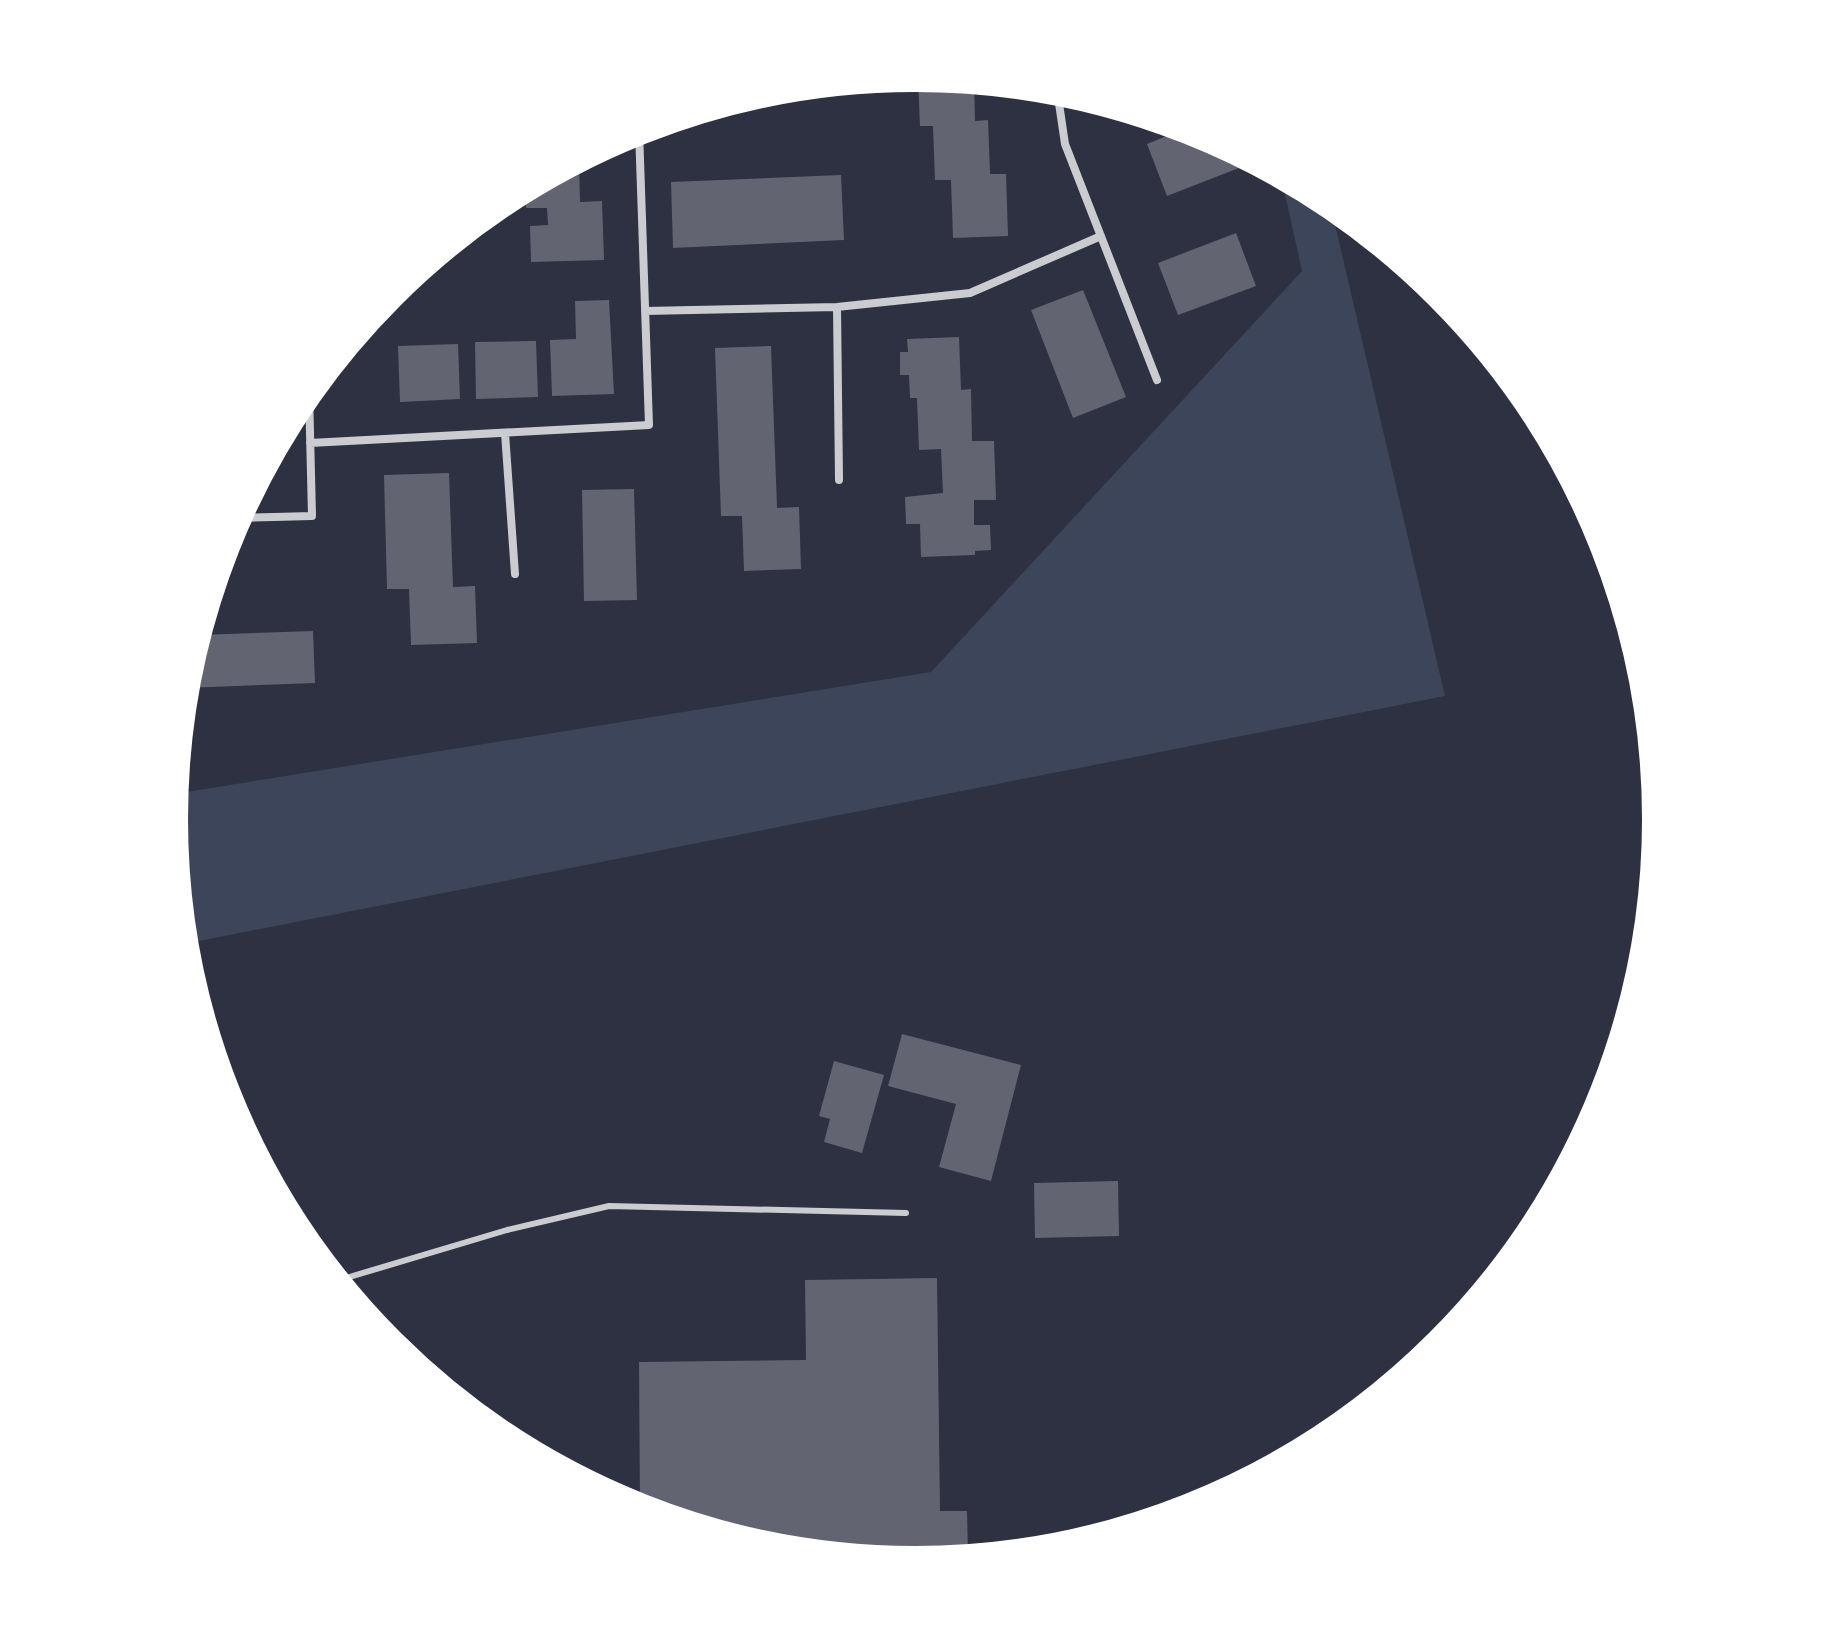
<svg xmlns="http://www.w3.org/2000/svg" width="1830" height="1639" font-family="Literata,serif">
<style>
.green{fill:#3c4559}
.building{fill:#626471}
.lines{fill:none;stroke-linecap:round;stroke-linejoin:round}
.path{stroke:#fff;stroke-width:5}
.service{stroke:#caccd0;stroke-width:6}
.minor{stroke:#caccd0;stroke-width:8}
.rim{fill:none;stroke:#fff;stroke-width:4}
</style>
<rect width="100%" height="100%" fill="#2d3142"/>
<!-- green -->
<path class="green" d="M1281,176L1330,203L1445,696L184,944L172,819L174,794L931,672L1302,271Z"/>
<!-- building -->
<path class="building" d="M918,76L974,82L975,121L988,120L990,174H1006L1008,236L953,238L951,180H935L933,126H920Z
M1186,128L1239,154L1244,166L1167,196L1147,144Z
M579,160L580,202L602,201L604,260L531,262L530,226L548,225L547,208H526L525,189Z
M841,175L844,240L673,248L671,182Z
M1236,233L1256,286L1178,315L1158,263Z
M1083,290L1126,397L1073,418L1031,310Z
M609,300L614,394L552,396L550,340L576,339L575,301Z
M959,337L961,390L971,389L972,441H994L996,500H974V525H990L991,550L975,551V555L921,557L920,524H906L905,497L943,493L941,449L919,450L917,398H910L909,375H900V352H908L907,339Z
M536,341L538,397L476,399L475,342Z
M458,344L460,399L400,402L398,346Z
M771,346L777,508L799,507L801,569L744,571L742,516H721L715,348Z
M449,473L453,587L475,586L477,643L411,645L409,589H387L384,475Z
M634,489L637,600L584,601L582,490Z
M313,631L315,683L185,688L198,635Z
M902,1034L1021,1065L991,1181L939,1167L956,1104L888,1086Z
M834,1061L884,1075L862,1153L824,1142L830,1119L819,1116Z
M1118,1181L1119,1236L1035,1238L1034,1183Z
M937,1278L940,1511H967L968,1553H941V1560L915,1563L770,1549L640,1509L639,1362L806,1360L805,1280Z"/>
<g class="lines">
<!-- path -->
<path class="path" d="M1555,448L1563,481"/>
<!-- service -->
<path class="service" d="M336,1281L507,1230L609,1206L906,1213"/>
<!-- minor -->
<path class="minor" d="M1057,90L1065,144L1157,380
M837,307L839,480
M645,311L837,307L970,293L1101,236
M505,433L515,574
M310,443L649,425L639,130
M237,518L312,516L309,391"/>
</g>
<!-- crop -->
<path d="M0 0H1830V1639H0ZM186 819a729 729 0 1 1 1458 0a729 729 0 1 1-1458 0Z" fill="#fff" fill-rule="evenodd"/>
<path class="rim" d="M186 819a729 729 0 1 1 1458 0a729 729 0 1 1-1458 0Z"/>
</svg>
